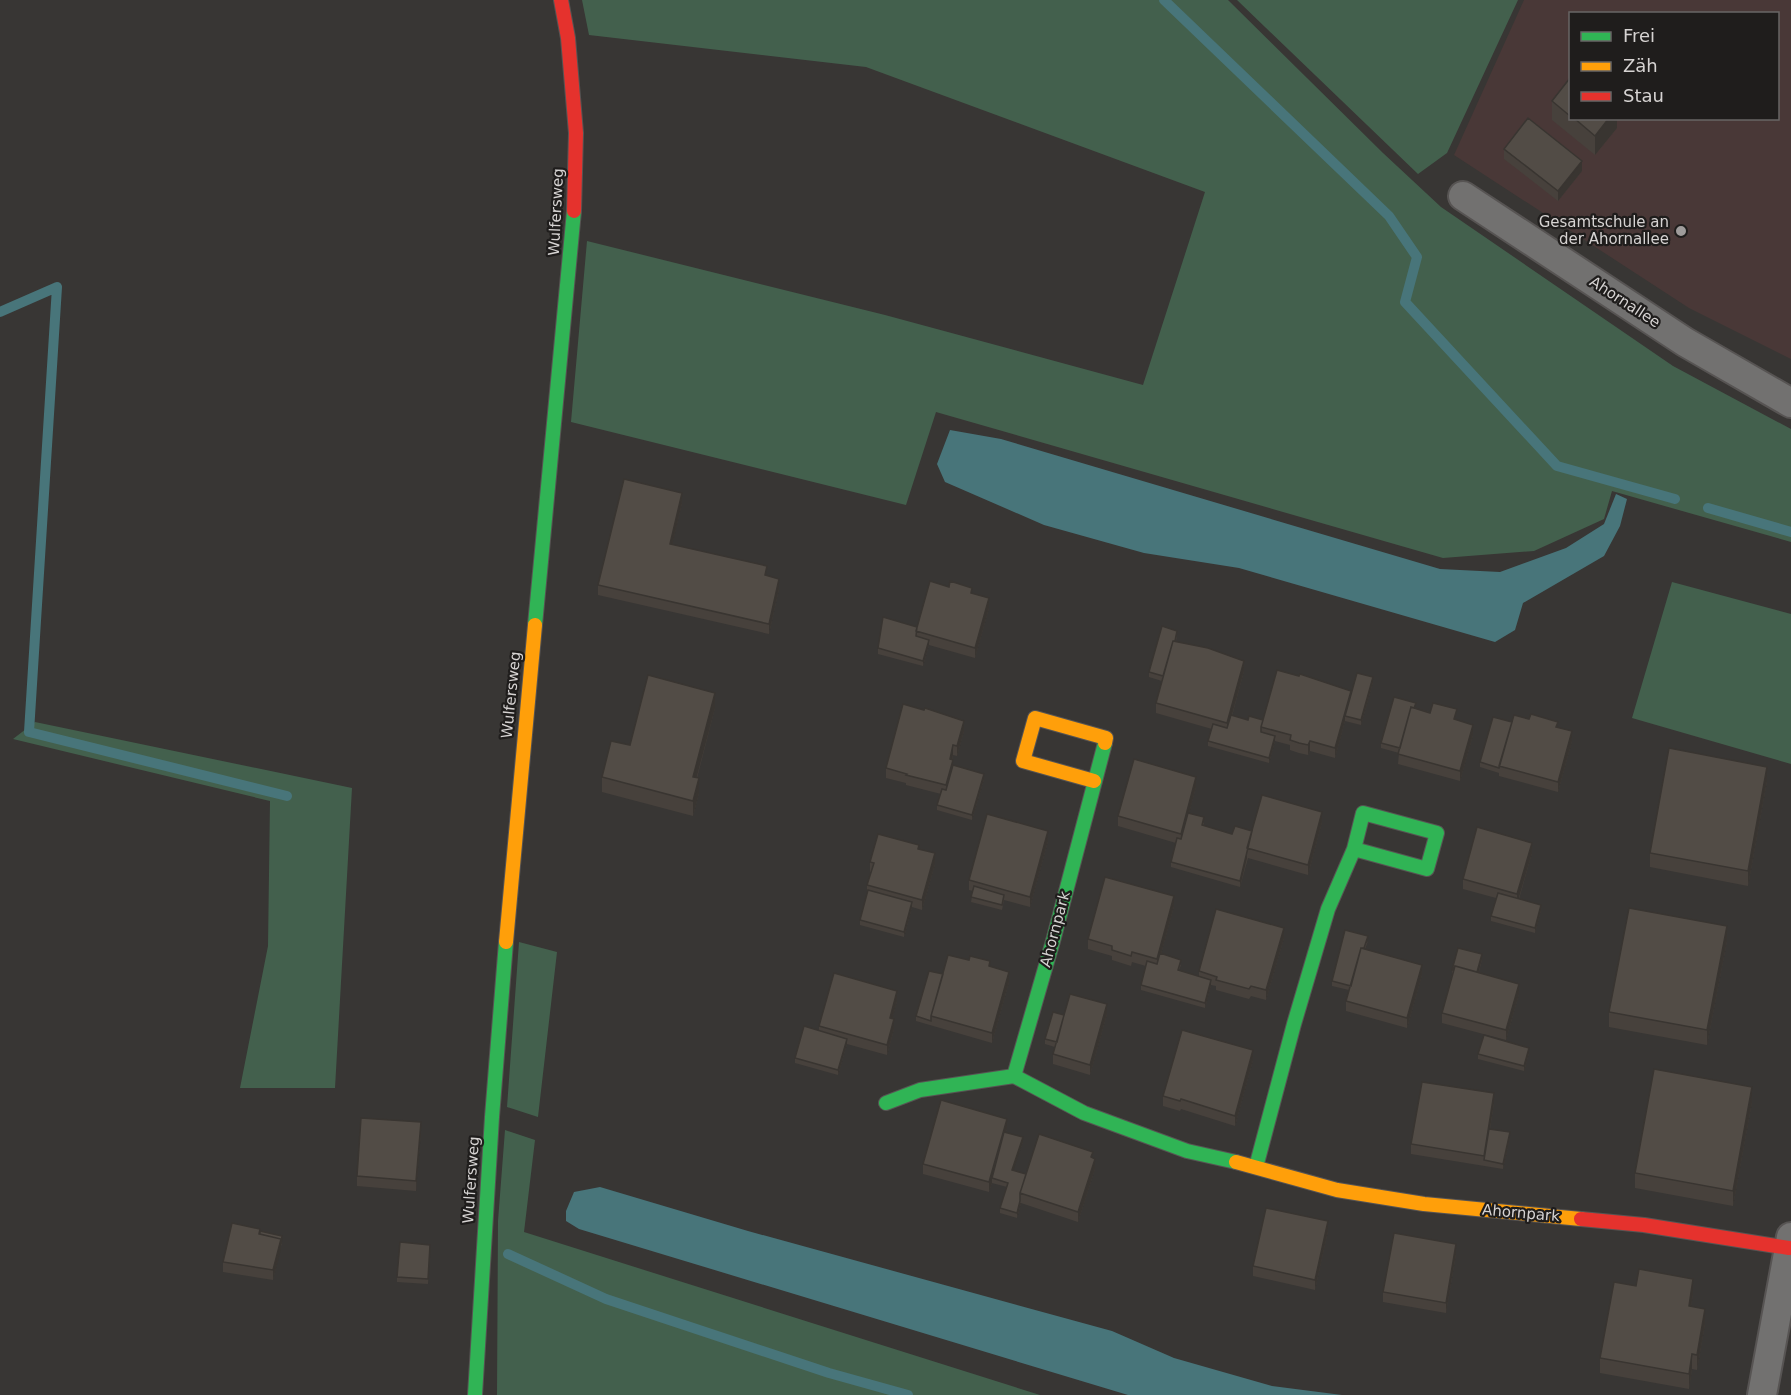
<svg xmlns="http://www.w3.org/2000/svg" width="1791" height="1395" font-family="'DejaVu Sans',sans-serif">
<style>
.education{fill:#493837;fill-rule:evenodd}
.green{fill:#43604d}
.water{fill:#48757a}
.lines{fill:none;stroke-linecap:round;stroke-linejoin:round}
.stream{stroke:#48757a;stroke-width:10}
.street-casing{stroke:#575453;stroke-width:32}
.fast-casing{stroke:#575453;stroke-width:16}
.slow-casing{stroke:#575453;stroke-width:16}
.jam-casing{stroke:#575453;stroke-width:16}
.street{stroke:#727170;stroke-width:28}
.fast{stroke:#30b455;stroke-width:14}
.slow{stroke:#ff9f0a;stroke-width:14}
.jam{stroke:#e5322d;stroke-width:14}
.wall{fill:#47413c}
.shaded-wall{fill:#393531}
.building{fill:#524c46;stroke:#393531;stroke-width:1.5}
.poi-dot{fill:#9f9c9b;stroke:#1f1d1c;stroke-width:2}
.labels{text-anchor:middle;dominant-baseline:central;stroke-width:4.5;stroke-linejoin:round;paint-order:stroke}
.street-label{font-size:15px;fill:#d6d3d2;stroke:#1f1d1c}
.poi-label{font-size:15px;fill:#d6d3d2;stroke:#1f1d1c;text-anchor:end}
</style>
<rect width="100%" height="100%" fill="#383634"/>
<!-- education -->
<path class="education" d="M1524,0H1791V359L1689,308L1454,155ZM1570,14H1778V118H1570Z"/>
<!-- green -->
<path class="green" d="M582,0H1228L1383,153L1441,207L1673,366L1791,429V542L1612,491L1604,519L1534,551L1443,558L936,412L906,505L571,422L587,241L885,315L1143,385L1205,192L866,67L589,35Z
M1237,0H1518L1447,153L1418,174Z
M1672,582L1791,614V764L1632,718Z
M35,722L352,788L335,1088H240L268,946L270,801L13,739Z
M519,942L557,952L538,1117L507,1107Z
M505,1130L535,1140L524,1232L1040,1395H497L498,1221Z"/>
<!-- water -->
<path class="water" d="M950,430L1001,439L1440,569L1500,572L1566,548L1604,524L1616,494L1627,499L1620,526L1604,556L1523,603L1515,630L1495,642L1239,568L1144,553L1044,525L945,482L937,464Z
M600,1187L748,1231L1112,1331L1174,1358L1272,1386L1342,1395H1128L579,1229L566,1221V1211L574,1192Z"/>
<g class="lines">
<!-- stream -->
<path class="stream" d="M1164,0L1389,216L1417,257L1405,302L1557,466L1675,499
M0,312L57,287L29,732L287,796
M1708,508L1791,532
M508,1254L606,1299L829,1373L908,1395"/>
<defs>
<path id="street" d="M1463,196L1685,342L1791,403
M1762,1395L1791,1237"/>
<path id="fast" d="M535,625L574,211
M1014,1076L1053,941L1105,743
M886,1103L920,1090L1014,1076L1084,1113L1187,1151L1236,1162
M1256,1167L1294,1024L1328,909L1354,849L1363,813L1437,833L1427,869L1354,849
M475,1395L492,1117L506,942"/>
<path id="slow" d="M1094,781L1023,761L1035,718L1106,738L1105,743
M506,942L535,625
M1236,1162L1337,1190L1424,1204L1581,1219"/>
<path id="jam" d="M561,0L568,38L576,133L574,211
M1581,1219L1644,1225L1789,1248"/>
</defs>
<!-- street casing -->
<use href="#street" class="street-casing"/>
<!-- fast casing -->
<use href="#fast" class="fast-casing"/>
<!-- slow casing -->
<use href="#slow" class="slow-casing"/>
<!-- jam casing -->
<use href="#jam" class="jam-casing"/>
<!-- street -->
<use href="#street" class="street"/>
<!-- fast -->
<use href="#fast" class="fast"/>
<!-- slow -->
<use href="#slow" class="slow"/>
<!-- jam -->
<use href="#jam" class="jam"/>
</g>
<!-- wall -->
<path class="wall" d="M1570,78V118H1617V128L1595,155L1552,120V101Z
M1504,149L1582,171L1558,201L1504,159Z
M682,503L672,545L767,576L779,589L769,634L598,595V585Z
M972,593L989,608L975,658L929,645L923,666L878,654V648L917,627Z
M1177,636L1176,641L1244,671L1232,716L1248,720H1263L1351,695L1373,682L1361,725L1345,721L1335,758L1310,751L1308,755L1299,753L1290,750V745L1275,741L1269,763L1208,746V741L1212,729L1156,713V703L1162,681L1149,677V672Z
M715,708L697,778L699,793L693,816L602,792V777L630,745Z
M1415,708L1457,720L1473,735L1460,781L1398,764L1399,753L1381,748V743Z
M1558,727L1572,741L1558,792L1499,776V773L1480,767V762Z
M964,731L957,756L953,755L952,760L953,765L984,779L972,820L937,810V805L941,794L906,785V783L886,778V768Z
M1767,781L1748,886L1650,867V853Z
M1196,787L1189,813L1204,823L1203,826L1232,834L1322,822L1308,875L1248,858L1240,887L1171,867V862L1176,843L1118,826V816Z
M1048,841L1030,907L1004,900L1002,910L971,902L973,891L969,890V880Z
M919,849L935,864L922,910L912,907L904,937L860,925V920L867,894V885L871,872H870V862Z
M1532,853L1519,899L1541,910L1535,933L1491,921V916L1496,898L1463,889V879Z
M1174,906L1161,954L1181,965L1179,970L1199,976V971L1284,938L1266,1000L1251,996L1249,999L1216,990V986L1211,985L1205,1008L1141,990V985L1146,966L1132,962L1131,966L1112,960V956L1088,949V939Z
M1368,941L1365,949L1422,975L1407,1028L1346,1011V1001L1349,990L1332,986V981Z
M1727,941L1707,1045L1609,1027V1012Z
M1482,959L1479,972L1519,994L1506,1040L1442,1023V1013L1452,975V970Z
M990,966L1009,982L992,1043L916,1021V1016L943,974Z
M897,1001L892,1019L894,1029L887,1055L847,1044L838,1075L795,1063V1058L819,1030V1026Z
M1107,1014L1090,1075L1053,1064V1054L1055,1047L1045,1044V1039L1064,1015Z
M1529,1053L1524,1071L1478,1059V1054Z
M1253,1060L1235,1126L1181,1109L1180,1111L1163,1106V1096Z
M1752,1102L1733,1206L1635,1188V1173Z
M1494,1103L1490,1129L1510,1137L1503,1169L1411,1154V1144Z
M1007,1129L1006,1132L1023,1142L1013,1170L1026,1174L1093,1158L1095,1169L1078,1222L1021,1203L1017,1218L1000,1213V1208L1007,1187L992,1183L989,1192L923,1174V1164Z
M421,1132L416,1191L357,1186V1176Z
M1328,1231L1315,1290L1253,1276V1266Z
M260,1234L282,1242L273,1280L223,1272V1262Z
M430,1250L428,1284L397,1282V1277Z
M1456,1254L1446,1313L1383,1302V1292Z
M1636,1286L1693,1294L1691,1306L1705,1324L1697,1370L1692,1369L1689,1389L1600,1373V1358Z"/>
<!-- shaded-wall -->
<path class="shaded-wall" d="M1609,118H1617V128L1595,155V136Z
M1582,161V171L1558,201V191Z
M682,493V503L670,555V544Z
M779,579V589L769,634V624Z
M989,598V608L975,658V648Z
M929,640V645L923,666V661Z
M1244,661V671L1227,733V723Z
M1373,677V682L1361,725V720Z
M1351,691V701L1345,716V721L1335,758V748Z
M715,693V708L693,791V777Z
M964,721V731L957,756V746Z
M1473,725V735L1460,781V771Z
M1572,731V741L1558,792V782Z
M1275,736V741L1269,763V758Z
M1310,741V751L1308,755V745Z
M953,745V755L950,769V759Z
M953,760V770L946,795V785Z
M1767,767V781L1748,886V871Z
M984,774V779L972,820V815Z
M1196,777V787L1181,844V834Z
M699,778V793L693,816V801Z
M1322,812V822L1308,875V865Z
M1048,831V841L1030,907V897Z
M1532,843V853L1517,904V894Z
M935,853V864L922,910V900Z
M1247,853V858L1240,887V881Z
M1174,896V906L1157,969V959Z
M912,902V907L904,937V932Z
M1541,905V910L1535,933V928Z
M1727,926V941L1707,1045V1030Z
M1284,928V938L1266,1000V990Z
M1482,954V959L1476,982V977Z
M1422,965V975L1407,1028V1018Z
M1009,972V982L992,1043V1033Z
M1211,980V985L1205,1008V1003Z
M1519,984V994L1506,1040V1030Z
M897,991V1001L890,1028V1018Z
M1107,1004V1014L1090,1075V1065Z
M894,1019V1029L887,1055V1045Z
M847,1039V1044L838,1075V1070Z
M1529,1048V1053L1524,1071V1066Z
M1253,1050V1060L1235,1126V1116Z
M1752,1087V1102L1733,1206V1191Z
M1494,1093V1103L1485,1160H1484V1166V1156Z
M1007,1119V1129L993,1178H992V1183L989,1192V1182Z
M421,1122V1132L416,1191V1181Z
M1510,1132V1137L1503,1169V1164Z
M1023,1137V1142L1012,1175V1170Z
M1095,1159V1169L1078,1222V1212Z
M1020,1203H1021L1017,1218V1213Z
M1328,1221V1231L1315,1290V1280Z
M281,1239V1249L273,1280V1270Z
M1456,1244V1254L1446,1313V1303Z
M1693,1279V1294L1689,1320V1306Z
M1705,1309V1324L1697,1370V1355Z
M1692,1354V1369L1689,1389V1374Z"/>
<!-- building -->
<path class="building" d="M1570,78V116L1552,101Z
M1528,118L1582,161L1558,191L1504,149Z
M1574,118H1609L1595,136Z
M624,479L682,493L670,544L767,566L765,575L779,579L769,624L598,585Z
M930,581L949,587L950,581L972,588L971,593L989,598L975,648L916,631Z
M883,617L917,627L916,636L929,640L923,661L878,648Z
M1162,626L1177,631L1175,641H1173L1163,676L1149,672Z
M1173,641L1208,648L1244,661L1227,723L1156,703Z
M1277,670L1299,676L1300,674L1351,691L1335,748L1310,741L1308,745L1299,743L1290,740L1291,735L1261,727Z
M1357,673L1373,677L1361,720L1345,716Z
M648,675L715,693L693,777L699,778L693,801L602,777L611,741L630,745Z
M1394,697L1416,703L1414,708L1411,707L1400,748L1381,743Z
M1433,703L1457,709L1454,719L1473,725L1460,771L1398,754L1411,707L1430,713Z
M903,704L924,710L925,708L964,721L957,746L953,745L950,759L953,760L946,785L906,775L907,774L886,768Z
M1531,714L1558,722L1556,727L1572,731L1558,782L1499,766L1514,715L1529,719Z
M1231,715L1248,720L1249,716L1263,720L1261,727V732L1275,736L1269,758L1208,741L1213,724L1227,728Z
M1493,717L1512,722L1499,768L1480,762Z
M1669,748L1767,767L1748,871L1650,853Z
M1134,759L1196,777L1181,834L1118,816Z
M953,765L984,774L972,815L937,805L942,789L946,790Z
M1262,795L1322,812L1308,865L1247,848Z
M1188,813L1204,817L1202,825L1232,834L1235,826L1252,831L1240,881L1171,862L1177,838L1181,839Z
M987,814L1048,831L1030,897L969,880Z
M1477,827L1532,843L1517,894L1463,879Z
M878,834L919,845L918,849L935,853L922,900L867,885L874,863L870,862Z
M1105,877L1174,896L1157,959L1132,952L1131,956L1112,950V946L1088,939Z
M974,886L1004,895L1002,905L971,897Z
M868,890L912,902L904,932L860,920Z
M1498,893L1541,905L1535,928L1491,916Z
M1629,908L1727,926L1707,1030L1609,1012Z
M1216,909L1284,928L1266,990L1251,986L1249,989L1216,980L1217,977L1199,971Z
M1345,930L1368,936L1364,948H1361L1351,986L1332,981Z
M1361,948L1422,965L1407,1018L1346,1001Z
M1458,948L1482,954L1477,972L1455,966L1453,970H1452Z
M1160,953L1181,960L1178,970L1211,980L1205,1003L1141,985L1147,961L1157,964Z
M948,955L969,960L970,956L990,961L989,966L1009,972L992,1033L931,1016Z
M1455,966L1519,984L1506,1030L1442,1013Z
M929,971L943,974L931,1016V1021L916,1016Z
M834,973L897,991L890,1018L894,1019L887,1045L819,1026Z
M1070,994L1107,1004L1090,1065L1053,1054Z
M1053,1012L1064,1015L1057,1042L1045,1039Z
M804,1026L847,1039L838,1070L795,1058Z
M1182,1030L1253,1050L1235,1116L1181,1099L1180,1101L1163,1096Z
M1484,1035L1529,1048L1524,1066L1478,1054Z
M1654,1069L1752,1087L1733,1191L1635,1173Z
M1422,1082L1494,1093L1484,1156L1411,1144Z
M941,1100L1007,1119L989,1182L923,1164Z
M361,1118L421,1122L416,1181L357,1176Z
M1489,1129L1510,1132L1503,1164L1484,1160Z
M1004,1132L1023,1137L1012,1170L1026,1174L1020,1193V1201L1017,1213L1000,1208L1008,1183L992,1178Z
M1039,1134L1093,1152L1091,1157L1095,1159L1078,1212L1020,1193Z
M1266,1208L1328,1221L1315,1280L1253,1266Z
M232,1223L260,1229L259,1234L281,1239L273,1270L223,1262Z
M260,1231L282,1236L281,1244V1239L260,1234Z
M1394,1233L1456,1244L1446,1303L1383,1292Z
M400,1242L430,1245L428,1279L397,1277Z
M1639,1269L1693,1279L1689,1306L1705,1309L1697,1355L1692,1354L1689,1374L1600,1358L1614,1282L1636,1286Z"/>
<!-- markers -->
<circle class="poi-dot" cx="1681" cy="231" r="6"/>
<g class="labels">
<!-- street labels -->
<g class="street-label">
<text transform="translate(556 212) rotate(-87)">Wulfersweg</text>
<text transform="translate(1625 302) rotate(33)">Ahornallee</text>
<text transform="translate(511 695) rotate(-84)">Wulfersweg</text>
<text transform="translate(1055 929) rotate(-75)">Ahornpark</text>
<text transform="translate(471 1180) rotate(-86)">Wulfersweg</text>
<text transform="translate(1521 1213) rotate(5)">Ahornpark</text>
</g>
<!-- poi labels -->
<g class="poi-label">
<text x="1669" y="222">Gesamtschule an<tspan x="1669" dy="17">der Ahornallee</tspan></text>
</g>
</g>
<!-- legend -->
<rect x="1569" y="12" width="210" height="108" fill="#1f1d1c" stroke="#686665" stroke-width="1.5"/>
<rect x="1581" y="32" width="30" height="9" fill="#30b455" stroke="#686665" stroke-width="1.5"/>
<text x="1623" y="42" font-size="18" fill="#d6d3d2">Frei</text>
<rect x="1581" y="62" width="30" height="9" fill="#ff9f0a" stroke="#686665" stroke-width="1.5"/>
<text x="1623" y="72" font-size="18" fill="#d6d3d2">Zäh</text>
<rect x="1581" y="92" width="30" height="9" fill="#e5322d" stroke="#686665" stroke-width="1.5"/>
<text x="1623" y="102" font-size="18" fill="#d6d3d2">Stau</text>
</svg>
